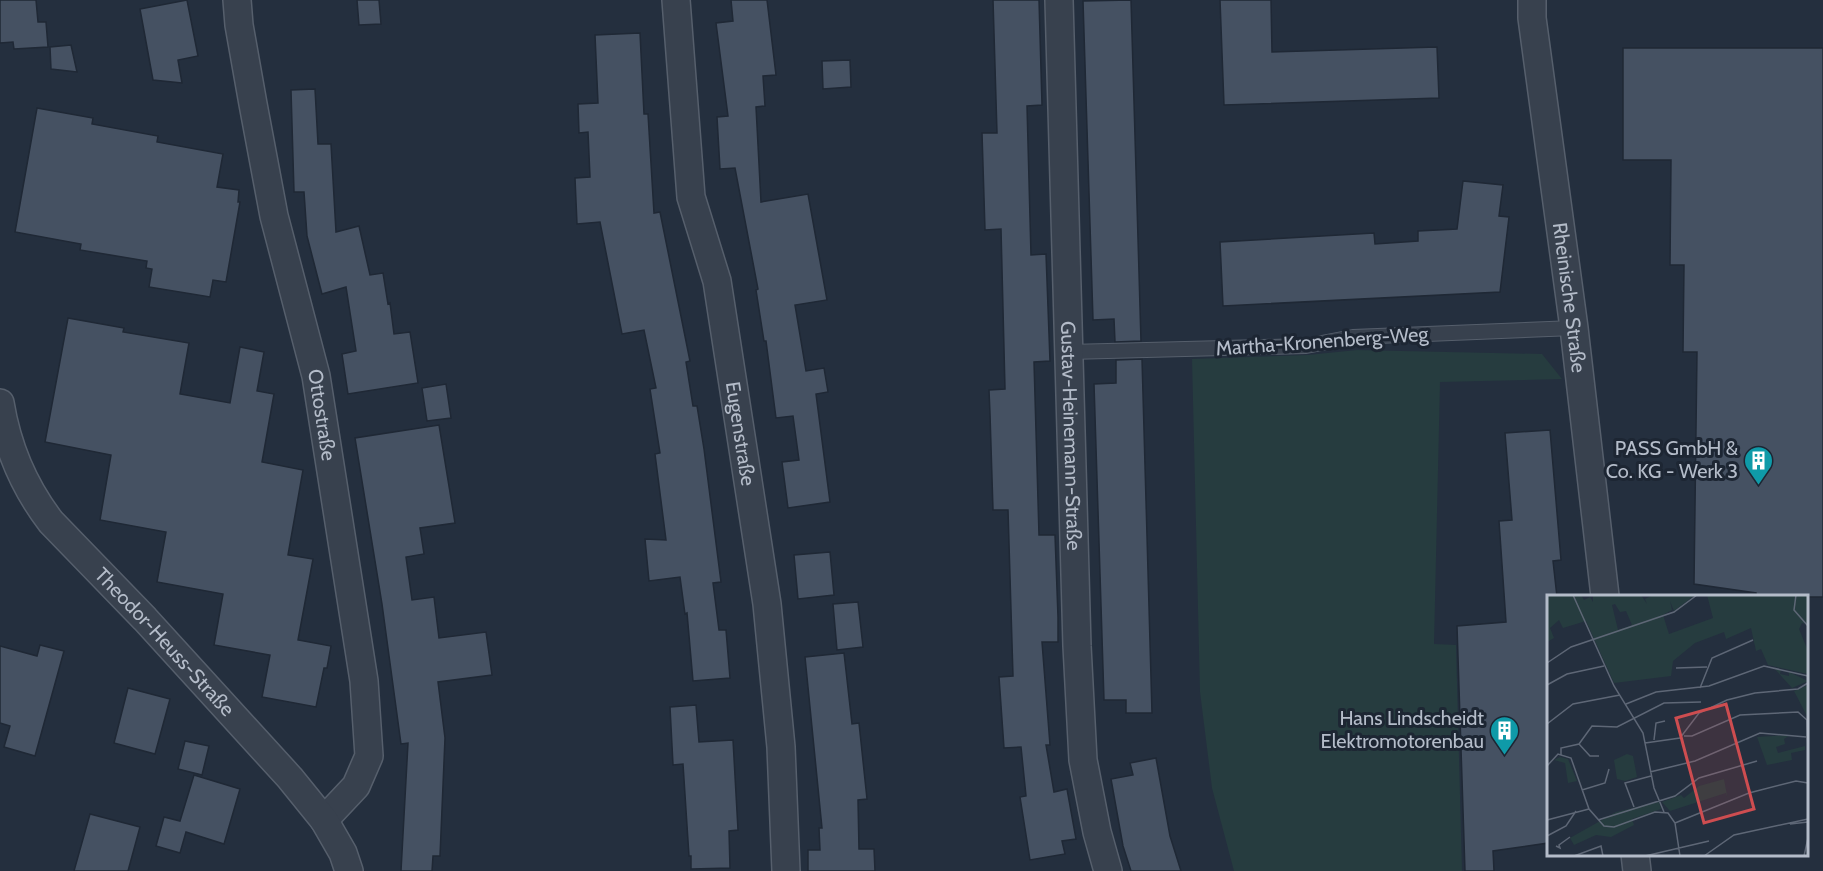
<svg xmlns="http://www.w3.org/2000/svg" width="1823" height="871" font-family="Cabin,sans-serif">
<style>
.green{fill:#263c3f}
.building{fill:#455162;stroke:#1f2835;stroke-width:1.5}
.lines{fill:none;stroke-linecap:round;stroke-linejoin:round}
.service-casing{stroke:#565f6c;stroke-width:16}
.minor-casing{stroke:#565f6c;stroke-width:30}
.service{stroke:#38414e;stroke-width:14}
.minor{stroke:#38414e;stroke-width:27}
.labels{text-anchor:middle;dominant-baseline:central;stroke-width:6;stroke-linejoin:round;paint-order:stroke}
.street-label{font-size:20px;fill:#b4bcc9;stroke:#1d2633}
.poi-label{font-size:20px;fill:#b4bcc9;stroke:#1d2633;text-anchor:end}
.inset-road{fill:none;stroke:#5e6776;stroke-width:1.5}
.view{fill:#ce4d50;fill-opacity:0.15;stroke:#ce4d50;stroke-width:3}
.inset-edge{fill:none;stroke:#b4bcc9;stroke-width:3}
</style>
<rect width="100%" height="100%" fill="#242f3e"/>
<!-- green -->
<path class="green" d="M1357,350L1542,354L1562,379L1440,382L1434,644L1456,645L1462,871H1234L1212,788L1200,692L1192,359L1308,355Z"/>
<!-- building -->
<path class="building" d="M0,0H36L38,22H46L48,47L14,49L13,42L0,43Z
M187,0L198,56L178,60L182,83L153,80L140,9Z
M357,0H379L381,24L359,25Z
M731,0H767L776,75L763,76L765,106L756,107L761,202L808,194L827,300L795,305L806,371L824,368L828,392L816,394L830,502L788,508L782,462L799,460L793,416L776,418L766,341H764L756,290L758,289L735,168L720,169L717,117L728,116L716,23L733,21Z
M993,0H1039L1042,105L1027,106L1031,255L1046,254L1050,361L1034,362L1039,535H1055L1058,617V642H1042L1050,745H1046L1054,792L1067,789L1076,839L1062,841L1065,854L1030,860L1020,797L1026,796L1021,747L1004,748L999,677L1013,676L1008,510H993L990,414L989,390L1005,389L1001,229L985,230L982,133H997Z
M1131,0L1141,341L1115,342L1114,319L1093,320L1083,1Z
M1220,0H1271L1272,52L1437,47L1439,98L1224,105Z
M640,33L644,114H648L654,213L660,212L690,361L686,362L693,406H697L704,449L721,582L713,583L719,630H726L730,678L693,681L687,613L685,614L680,577L649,581L645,539L666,540L655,454L660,453L650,389L656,388L644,330L622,334L600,222L577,224L575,178L590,177L588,132L579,133L578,104L598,103L595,35Z
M71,45L77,72L51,69L50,47Z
M1623,48H1823V597H1756V593L1694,584L1697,352H1683L1684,265H1670L1671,160H1623Z
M850,60L851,87L823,89L822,61Z
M315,89L318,144H331L336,232L359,226L370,275L383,273L388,304L390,303L394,334L410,332L418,383L348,394L342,354L356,351L346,287L322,294L307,236L304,192H294L291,90Z
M37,108L93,118L92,124L158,136L157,142L223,154L217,187L239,190L238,202H240L226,282L213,280L210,297L149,287L152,269L146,268L147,261L80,250L81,244L15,232Z
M1463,181L1503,185L1499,216L1509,217L1500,292L1223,306L1220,242L1374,233L1375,244L1418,241V231L1457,229Z
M68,318L124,328L123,332L189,343L180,394L230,403L240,347L264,352L257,391L274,394L262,462L303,470L288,555L313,559L298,640L331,646L327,668H324L316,707L262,697L270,655L214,645L223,594L157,582L166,532L100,520L111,455L45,442Z
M1142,359L1152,713H1126V700H1104L1094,384L1116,383V360Z
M446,384L451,418L427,421L422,388Z
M439,425L455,523L420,528L424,554L406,557L412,600L434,597L439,638L486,632L492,675L438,682L445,738L440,856H433L432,871H401L408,743L401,744L382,604L355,438Z
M1550,430L1561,560L1553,561L1557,597H1548V843L1493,851L1494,871H1465L1457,626L1506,622L1499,521L1512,520L1505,433Z
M830,552L834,595L798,599L794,555Z
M858,602L863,647L837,650L833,604Z
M40,645L64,651L35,756L4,747L10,726L0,723V646L37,656Z
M844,653L852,724L859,723L867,799L858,800L859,849H874L875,871H808V850H820L819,828H822L805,657Z
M128,688L170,699L155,754L114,743Z
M696,705L699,742L733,740L738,830L729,831L730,868L691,869V856H689L683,764L673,765L670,707Z
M185,741L209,746L202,775L178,769Z
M1156,758L1170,836L1181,871H1131L1123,846L1111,779L1133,775L1130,763Z
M194,775L240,789L224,844L186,832L180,853L156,846L164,817L180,821Z
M90,814L140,827L128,871H74Z"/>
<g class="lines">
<defs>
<path id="service" d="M1069,352L1306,346L1353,337L1574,328"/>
<g id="minor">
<path id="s1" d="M237,0L239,25L253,104L274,216L316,376L364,681L369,756L356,786L324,820"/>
<path id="s2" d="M676,0L691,197L717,281L767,604L781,747L786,871"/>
<path id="s3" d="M1059,0L1077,646L1083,760L1097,832L1108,871"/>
<path id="s4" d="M1532,0V18L1574,328L1605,596"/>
<path id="s5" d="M0,403C7,446 24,487 51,522L145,619L290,778L324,820L343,853L349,871"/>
<path d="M1635,854L1637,871"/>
</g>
</defs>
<!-- service casing -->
<use href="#service" class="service-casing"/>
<!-- minor casing -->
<use href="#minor" class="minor-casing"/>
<!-- service -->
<use href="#service" class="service"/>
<!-- minor -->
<use href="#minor" class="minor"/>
</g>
<!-- icons -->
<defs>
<symbol id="building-pin" viewBox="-11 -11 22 30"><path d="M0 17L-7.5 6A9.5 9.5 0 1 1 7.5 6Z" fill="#0f9aa8" stroke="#1d2633"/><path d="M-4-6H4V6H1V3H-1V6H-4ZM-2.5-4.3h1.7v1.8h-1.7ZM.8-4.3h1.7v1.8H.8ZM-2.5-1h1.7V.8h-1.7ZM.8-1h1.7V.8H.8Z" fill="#fff"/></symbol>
</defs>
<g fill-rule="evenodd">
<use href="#building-pin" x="1742" y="444" width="33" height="45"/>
<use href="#building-pin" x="1488" y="714" width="33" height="45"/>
</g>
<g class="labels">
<!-- street labels -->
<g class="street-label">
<text stroke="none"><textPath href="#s4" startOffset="300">Rheinische Straße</textPath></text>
<text transform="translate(1322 341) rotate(-4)">Martha-Kronenberg-Weg</text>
<text stroke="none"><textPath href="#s1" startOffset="424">Ottostraße</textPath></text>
<text stroke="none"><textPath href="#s2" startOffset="440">Eugenstraße</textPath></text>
<text stroke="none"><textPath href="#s3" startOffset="436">Gustav-Heinemann-Straße</textPath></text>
<text stroke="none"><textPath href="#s5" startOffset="296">Theodor-Heuss-Straße</textPath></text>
</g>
<!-- poi labels -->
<g class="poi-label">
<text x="1738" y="448">PASS GmbH &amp;<tspan x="1738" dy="23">Co. KG - Werk 3</tspan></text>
<text x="1484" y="718">Hans Lindscheidt<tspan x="1484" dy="23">Elektromotorenbau</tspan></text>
</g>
</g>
<!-- overview -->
<g transform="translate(1547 595)">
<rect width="261" height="261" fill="#242f3e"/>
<path d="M0,0H34L37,5L43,2L46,7V0H94L100,9L98,4L106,0H148L127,16L123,6L125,15L116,20L122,39L166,23L160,0H261V29L255,28L252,34L261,56V79L221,70L214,54L209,56L204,33L179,44L177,37L148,48L126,66L124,81L67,88L39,26L16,33L12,25L3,33L7,43L0,47ZM68,9L73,17L79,16L85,30L71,35L65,10ZM227,73L234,74L233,79L242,81V77L261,86L245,93ZM261,90V121H260L247,96ZM243,140L237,144L238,149L229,152L231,158L258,151V155L244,158L245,165L220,170L210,142ZM80,159L86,161L90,182L78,186L70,184L67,165ZM13,162L21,164L30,186L21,188L18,168L7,165ZM177,184L181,205L179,198L123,216L115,207L134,200L137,203L152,191ZM112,207L114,214L85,224L87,230L64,242L49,240L27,250L23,243L69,217Z" fill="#263c3f" fill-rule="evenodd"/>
<path class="inset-road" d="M26,0L67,91L96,138L107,193L117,217M249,0L247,15L261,31M0,68L24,52L127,17L150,0M129,73L160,72M0,90L20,79L57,71M153,93L165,63L206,45M79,109L109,97L162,91L217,71L261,81M0,129L26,109L73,100M137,141H145L193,120L251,117L260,125L261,158M107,145L109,128L118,126M98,148L133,143L152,118L180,105L208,98L251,94L261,88M32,149L43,161H52M14,160V153L32,149L45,131L70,132L117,108L154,107M0,171L11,159L24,163L42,214L57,231L67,232L108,217L121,218L128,228L133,261M103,177L148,166L213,138L259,142M35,195L58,188L62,174M87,212L78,188L104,181M0,225L42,214M51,225L128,201L152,183L210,166M128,228L202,198L249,186L261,188M243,229L261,227M0,241L19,231L29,216M9,251L13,253L12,250L23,242M27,261L54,251L56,261M98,261L162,246M157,261L187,240L261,224M257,261L261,243"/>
<path class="view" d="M179,109L207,214L157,228L129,123Z"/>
<rect width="261" height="261" class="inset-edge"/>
</g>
</svg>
